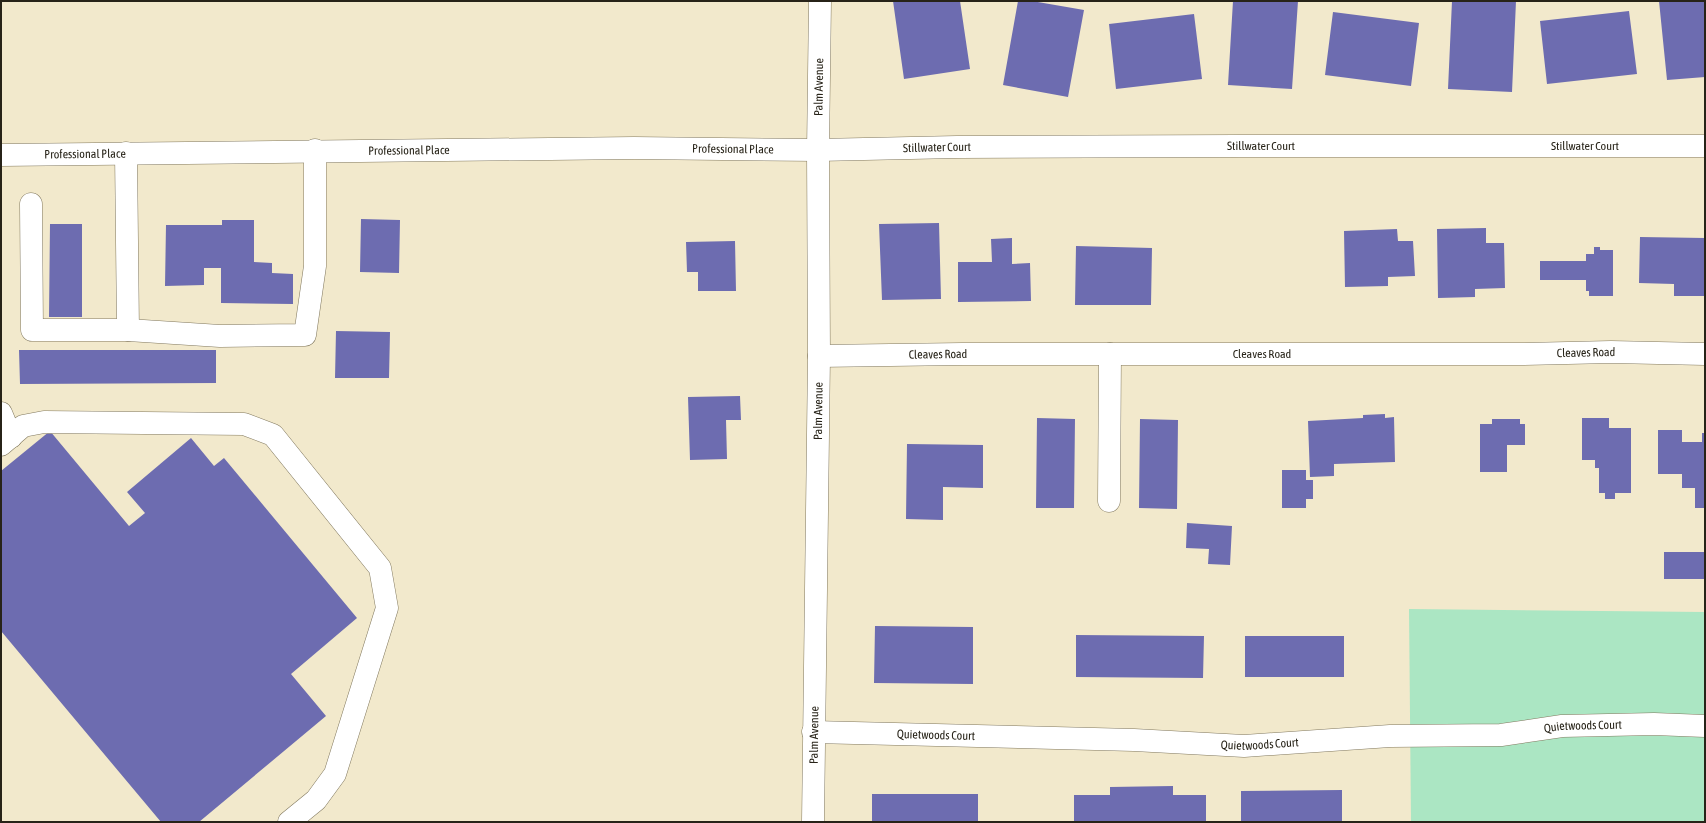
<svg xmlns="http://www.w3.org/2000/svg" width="1706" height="823" font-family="'Asap Condensed',sans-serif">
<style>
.green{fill:#abe6c3}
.building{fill:#6d6cb0}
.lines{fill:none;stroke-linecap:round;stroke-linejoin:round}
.minor-casing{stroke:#82795f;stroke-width:23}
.minor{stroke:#fff;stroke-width:22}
.labels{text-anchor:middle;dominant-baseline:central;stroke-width:3.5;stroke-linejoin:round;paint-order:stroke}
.street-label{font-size:12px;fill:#272318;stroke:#f2e9cc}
</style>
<rect width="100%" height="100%" fill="#f2e9cc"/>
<!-- green -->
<path class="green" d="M1409,609L1705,612V822H1411Z"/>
<!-- building -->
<path class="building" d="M893,1H960L970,69L904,79Z
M1018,1H1032L1084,10L1068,97L1003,85Z
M1233,1H1298L1292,89L1228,85Z
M1452,1H1516L1512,92L1448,89Z
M1659,1H1705V77L1667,80Z
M1629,11L1637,74L1547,84L1540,21Z
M1333,12L1419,23L1411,86L1325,75Z
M1194,14L1202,79L1116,89L1109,24Z
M361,219L400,220L399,273L360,272Z
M222,220H254V262L272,263V273L293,274V304L221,303V268H204V285L165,286L166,225H222Z
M939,223L941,299L882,300L879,224Z
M50,224H82V317H49Z
M1486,228V243H1504L1505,288L1475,289V297L1438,298L1437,229Z
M1397,229L1398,241H1413L1415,276L1388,277V286L1345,287L1344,231Z
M1640,237L1705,238L1704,296H1674V284L1639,283Z
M1012,238V264L1030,263L1031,301L958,302V262H992L991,239Z
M735,241L736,291H698V272H687L686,242Z
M1076,246L1152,248L1151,305H1075Z
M1594,247H1600V250H1613V296H1589V291H1586V280H1540V261H1586V254H1594Z
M336,331L390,332L389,378H335Z
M19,350H216V383L20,384Z
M740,396L741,420H726L727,459L690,460L688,397Z
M1385,414V418L1394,417L1395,462L1334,464V476L1310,477L1308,421L1363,418V415Z
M1037,418L1075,419L1074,508H1036Z
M1582,418H1609V428H1631V493H1615V499H1605V493H1599V468H1595V460H1582Z
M1140,419L1178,420L1177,509L1139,508Z
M1492,419H1520V424H1525V445H1507V472H1480V424H1492Z
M1658,430H1682V442H1702V433H1705V508H1695V488H1682V474H1658Z
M50,431L129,526L145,513L127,492L191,438L214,466L224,458L357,618L291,674L326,716L199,822H161L1,631V471Z
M907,444L983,445V488L943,487V520L906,519Z
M1282,470H1306V480H1313V499H1306V508H1282Z
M1187,523L1232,526L1230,565L1208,564L1209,549L1186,548Z
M1664,552H1705V579H1664Z
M875,626L973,627V684L874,683Z
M1076,635L1204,636L1203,678L1076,677Z
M1245,636H1344V677H1245Z
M1173,786V795H1206V822H1074V795H1110V787Z
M1342,790V822H1241V791Z
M872,794H978V822H872Z"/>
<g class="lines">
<defs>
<g id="minor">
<path id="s1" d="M1,155L634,148L818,150L957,147L1239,146H1705"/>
<path d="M31,204L32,330H128L126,153"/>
<path d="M128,330L220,336L305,335L315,266V150"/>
<path id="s2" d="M819,356L962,354H1523L1611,352L1705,354"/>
<path d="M1,413L11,437"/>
<path d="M1,445L23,426L44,422L244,424L273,435L380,568L387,608L335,774L316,800L289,822"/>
<path d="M1109,501L1110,354"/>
<path id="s3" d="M813,732L1134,740L1244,746L1390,736L1501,735L1562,726L1654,724L1705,726"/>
<path id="s4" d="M813,822L819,356L818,150L820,1"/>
</g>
</defs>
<!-- minor casing -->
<use href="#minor" class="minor-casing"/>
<!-- minor -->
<use href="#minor" class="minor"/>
</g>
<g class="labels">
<!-- street labels -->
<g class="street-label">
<text stroke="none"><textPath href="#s4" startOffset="735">Palm Avenue</textPath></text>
<text stroke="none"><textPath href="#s1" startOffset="1260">Stillwater Court</textPath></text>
<text stroke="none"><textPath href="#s1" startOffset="1584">Stillwater Court</textPath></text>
<text stroke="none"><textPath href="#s1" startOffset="936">Stillwater Court</textPath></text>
<text stroke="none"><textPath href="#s1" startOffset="732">Professional Place</textPath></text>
<text stroke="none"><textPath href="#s1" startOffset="408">Professional Place</textPath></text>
<text stroke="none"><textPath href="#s1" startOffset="84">Professional Place</textPath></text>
<text stroke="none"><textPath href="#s2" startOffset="767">Cleaves Road</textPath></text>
<text stroke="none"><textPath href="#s2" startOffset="119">Cleaves Road</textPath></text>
<text stroke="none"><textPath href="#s2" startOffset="443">Cleaves Road</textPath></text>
<text stroke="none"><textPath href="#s4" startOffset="411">Palm Avenue</textPath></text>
<text stroke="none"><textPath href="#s3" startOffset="771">Quietwoods Court</textPath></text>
<text stroke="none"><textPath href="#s4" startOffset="87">Palm Avenue</textPath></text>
<text stroke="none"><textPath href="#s3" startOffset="123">Quietwoods Court</textPath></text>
<text stroke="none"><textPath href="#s3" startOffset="447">Quietwoods Court</textPath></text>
</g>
</g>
<!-- border -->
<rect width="1706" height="823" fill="none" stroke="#272318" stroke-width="4"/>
</svg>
